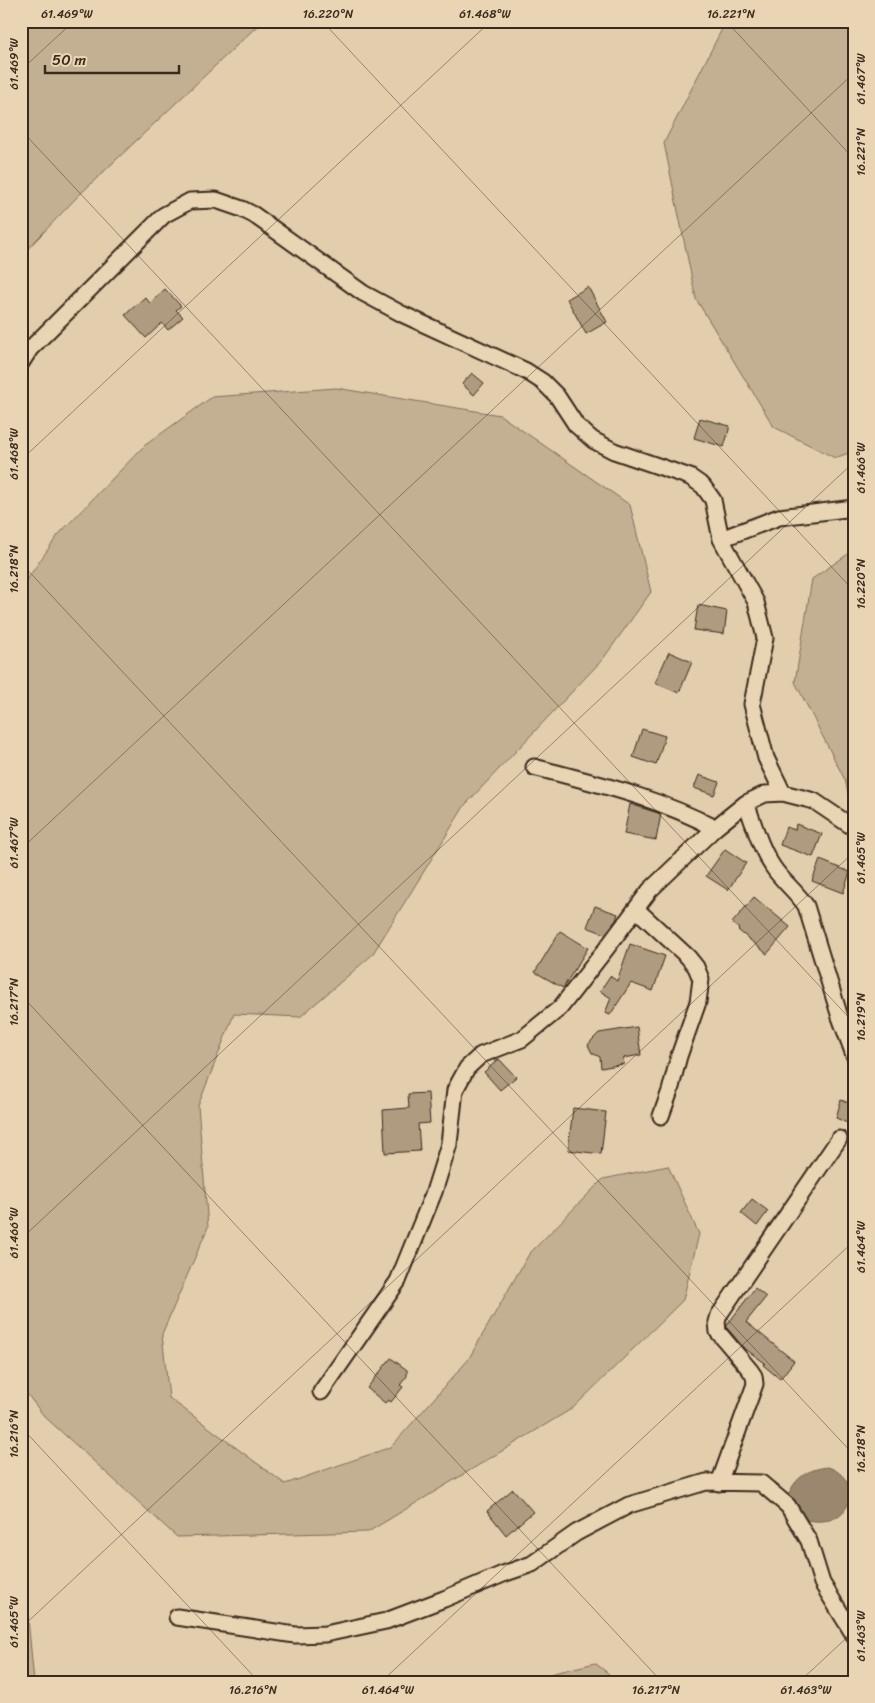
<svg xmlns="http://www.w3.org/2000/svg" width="875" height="1703" font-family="Sriracha,sans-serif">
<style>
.green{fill:#c3b093;stroke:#7f6d58}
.water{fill:#9a876e;stroke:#74624e}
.building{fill:#ae9b80;stroke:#3b2a1e}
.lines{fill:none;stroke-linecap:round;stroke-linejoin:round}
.street-casing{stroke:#3b2a1e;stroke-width:19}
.street{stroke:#e9d5b3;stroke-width:15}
.ticks{fill:none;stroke:#3b2a1e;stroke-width:1;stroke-opacity:0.45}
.neatline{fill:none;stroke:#3b2a1e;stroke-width:2}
.ticks-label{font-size:12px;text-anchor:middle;fill:#3b2a1e}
</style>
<rect width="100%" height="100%" fill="#e2cead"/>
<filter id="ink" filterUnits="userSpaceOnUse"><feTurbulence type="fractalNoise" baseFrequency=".02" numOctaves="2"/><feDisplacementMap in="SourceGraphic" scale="10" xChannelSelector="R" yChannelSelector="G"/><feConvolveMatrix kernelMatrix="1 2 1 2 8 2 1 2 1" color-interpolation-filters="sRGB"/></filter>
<g filter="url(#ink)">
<!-- green -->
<path class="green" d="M21,21H269L255,28L77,197L21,256Z
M726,21H854V451L835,458L774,427L696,299L664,143Z
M336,388L500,415L630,505L651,592L603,659L465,805L372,955L300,1017L234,1014L198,1106L208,1227L162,1334L169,1398L285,1484L391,1447L468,1360L529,1254L603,1179L668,1166L699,1234L683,1300L573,1408L368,1532L177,1537L44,1416L21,1386V588L58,535L144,446L212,397Z
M854,550V818L845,780L795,682L812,579Z
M21,1601L27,1608L34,1682H21Z
M595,1663L619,1682H517Z"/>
<!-- water -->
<path class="water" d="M828,1467C852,1474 859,1505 835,1518C824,1523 811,1521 800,1519L787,1499C793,1479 807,1469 828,1467Z"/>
<!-- building -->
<path class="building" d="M588,287L607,322L586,334L567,299Z
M165,289L181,306L176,310L183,317L168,330L162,323L146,338L125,315L145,297L150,303Z
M472,373L484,383L474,395L462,384Z
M700,418L730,426L724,447L694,438Z
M698,605L727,611L724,634L694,630Z
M669,652L692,662L679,693L655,683Z
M642,729L665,736L656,765L633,757Z
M699,775L719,782L714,795L694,788Z
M630,804L661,814L656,840L624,834Z
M796,824L822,834L813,857L780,845L786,827L795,830Z
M725,849L746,863L728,890L706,876Z
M820,860L850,872L843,893L812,881Z
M754,897L790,927L767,954L738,930L739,929L732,923Z
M595,906L618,914L616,920L605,934L587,927Z
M560,931L588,948L563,988L535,972Z
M630,944L665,956L653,991L631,983L610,1015L605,1013L611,998L600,991L610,976L617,981Z
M637,1027L641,1055L623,1058L624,1064L601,1068L600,1057L592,1053L588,1045L592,1040L599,1033Z
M499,1059L516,1077L500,1090L484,1072Z
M428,1093L430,1123L418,1124L420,1151L385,1153L383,1110L409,1108L408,1094Z
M841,1100L854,1105V1126L836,1118Z
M573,1108L606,1112L601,1154L568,1150Z
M752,1199L768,1211L757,1226L741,1213Z
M755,1288L766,1297L746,1322L794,1361L780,1379L763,1365L765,1363L744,1348L727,1328V1325Z
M391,1358L407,1370V1376L400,1385L403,1387L391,1402L388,1400L385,1403L367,1388Z
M513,1489L533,1512L506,1535L487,1511Z"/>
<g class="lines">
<defs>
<path id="street" d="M21,363L30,349L164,215L190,201L216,200L242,209L254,215L363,293L402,314L526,371L543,382L557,396L576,425L593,440L614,451L690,477L703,486L713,500L721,539L756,602L765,638L752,704L766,758L783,793
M721,539L779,517L854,508
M534,767C598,784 656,797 715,828
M746,803C754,824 760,848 773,867C783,882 796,891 806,906L840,1017L854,1055
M636,909L688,957L696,967L701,979L698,1002L679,1056L670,1091L661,1116
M321,1392L398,1281L434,1192L449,1144L455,1090L467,1068L481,1055L522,1039L560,1008L606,949L650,890L715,828L746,803L765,794L783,793L814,801L854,828
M719,1483L755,1384L754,1376L750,1370L718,1332L717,1322L719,1315L839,1139
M177,1617L295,1635L325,1634L386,1621L444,1599L503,1574L532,1564L576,1533L629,1505L706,1482L761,1483L788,1506L809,1541L822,1583L854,1635"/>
</defs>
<!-- street casing -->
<use href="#street" class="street-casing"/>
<!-- street -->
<use href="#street" class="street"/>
</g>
</g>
<!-- ticks -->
<path class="ticks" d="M322,21L854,591M726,21L854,159M21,70L74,21M21,130L854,1023M21,460L491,21M21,563L854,1455M21,849L854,73M21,995L662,1682M21,1239L854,462M21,1427L259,1682M21,1628L854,852M381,1682L854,1241M799,1682L854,1631"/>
<!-- margin -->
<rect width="875" height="1703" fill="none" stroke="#e9d5b3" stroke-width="55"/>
<!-- scale -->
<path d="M45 65v8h134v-8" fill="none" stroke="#3b2a1e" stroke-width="2.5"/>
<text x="52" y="65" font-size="15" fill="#3b2a1e" stroke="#e9d5b3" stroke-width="4" paint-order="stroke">50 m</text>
<rect x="28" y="28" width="820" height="1648" class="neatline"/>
<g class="ticks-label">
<text x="67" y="18">61.469°W</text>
<text x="328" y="18">16.220°N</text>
<text x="485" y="18">61.468°W</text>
<text x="731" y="18">16.221°N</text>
<text transform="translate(14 64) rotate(-90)" y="4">61.469°W</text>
<text transform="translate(861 79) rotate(-90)" y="4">61.467°W</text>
<text transform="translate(861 152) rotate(-90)" y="4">16.221°N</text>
<text transform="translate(14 454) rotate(-90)" y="4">61.468°W</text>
<text transform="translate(861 468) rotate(-90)" y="4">61.466°W</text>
<text transform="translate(14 569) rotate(-90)" y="4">16.218°N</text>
<text transform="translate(861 584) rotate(-90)" y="4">16.220°N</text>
<text transform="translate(14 843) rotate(-90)" y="4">61.467°W</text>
<text transform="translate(861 858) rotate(-90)" y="4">61.465°W</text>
<text transform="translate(14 1002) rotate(-90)" y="4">16.217°N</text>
<text transform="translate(861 1017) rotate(-90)" y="4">16.219°N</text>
<text transform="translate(14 1233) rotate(-90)" y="4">61.466°W</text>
<text transform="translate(861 1247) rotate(-90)" y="4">61.464°W</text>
<text transform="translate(14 1434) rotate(-90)" y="4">16.216°N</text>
<text transform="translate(861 1449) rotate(-90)" y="4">16.218°N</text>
<text transform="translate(14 1622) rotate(-90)" y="4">61.465°W</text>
<text transform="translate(861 1636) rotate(-90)" y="4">61.463°W</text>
<text x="253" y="1694">16.216°N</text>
<text x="388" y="1694">61.464°W</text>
<text x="656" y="1694">16.217°N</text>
<text x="806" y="1694">61.463°W</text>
</g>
</svg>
